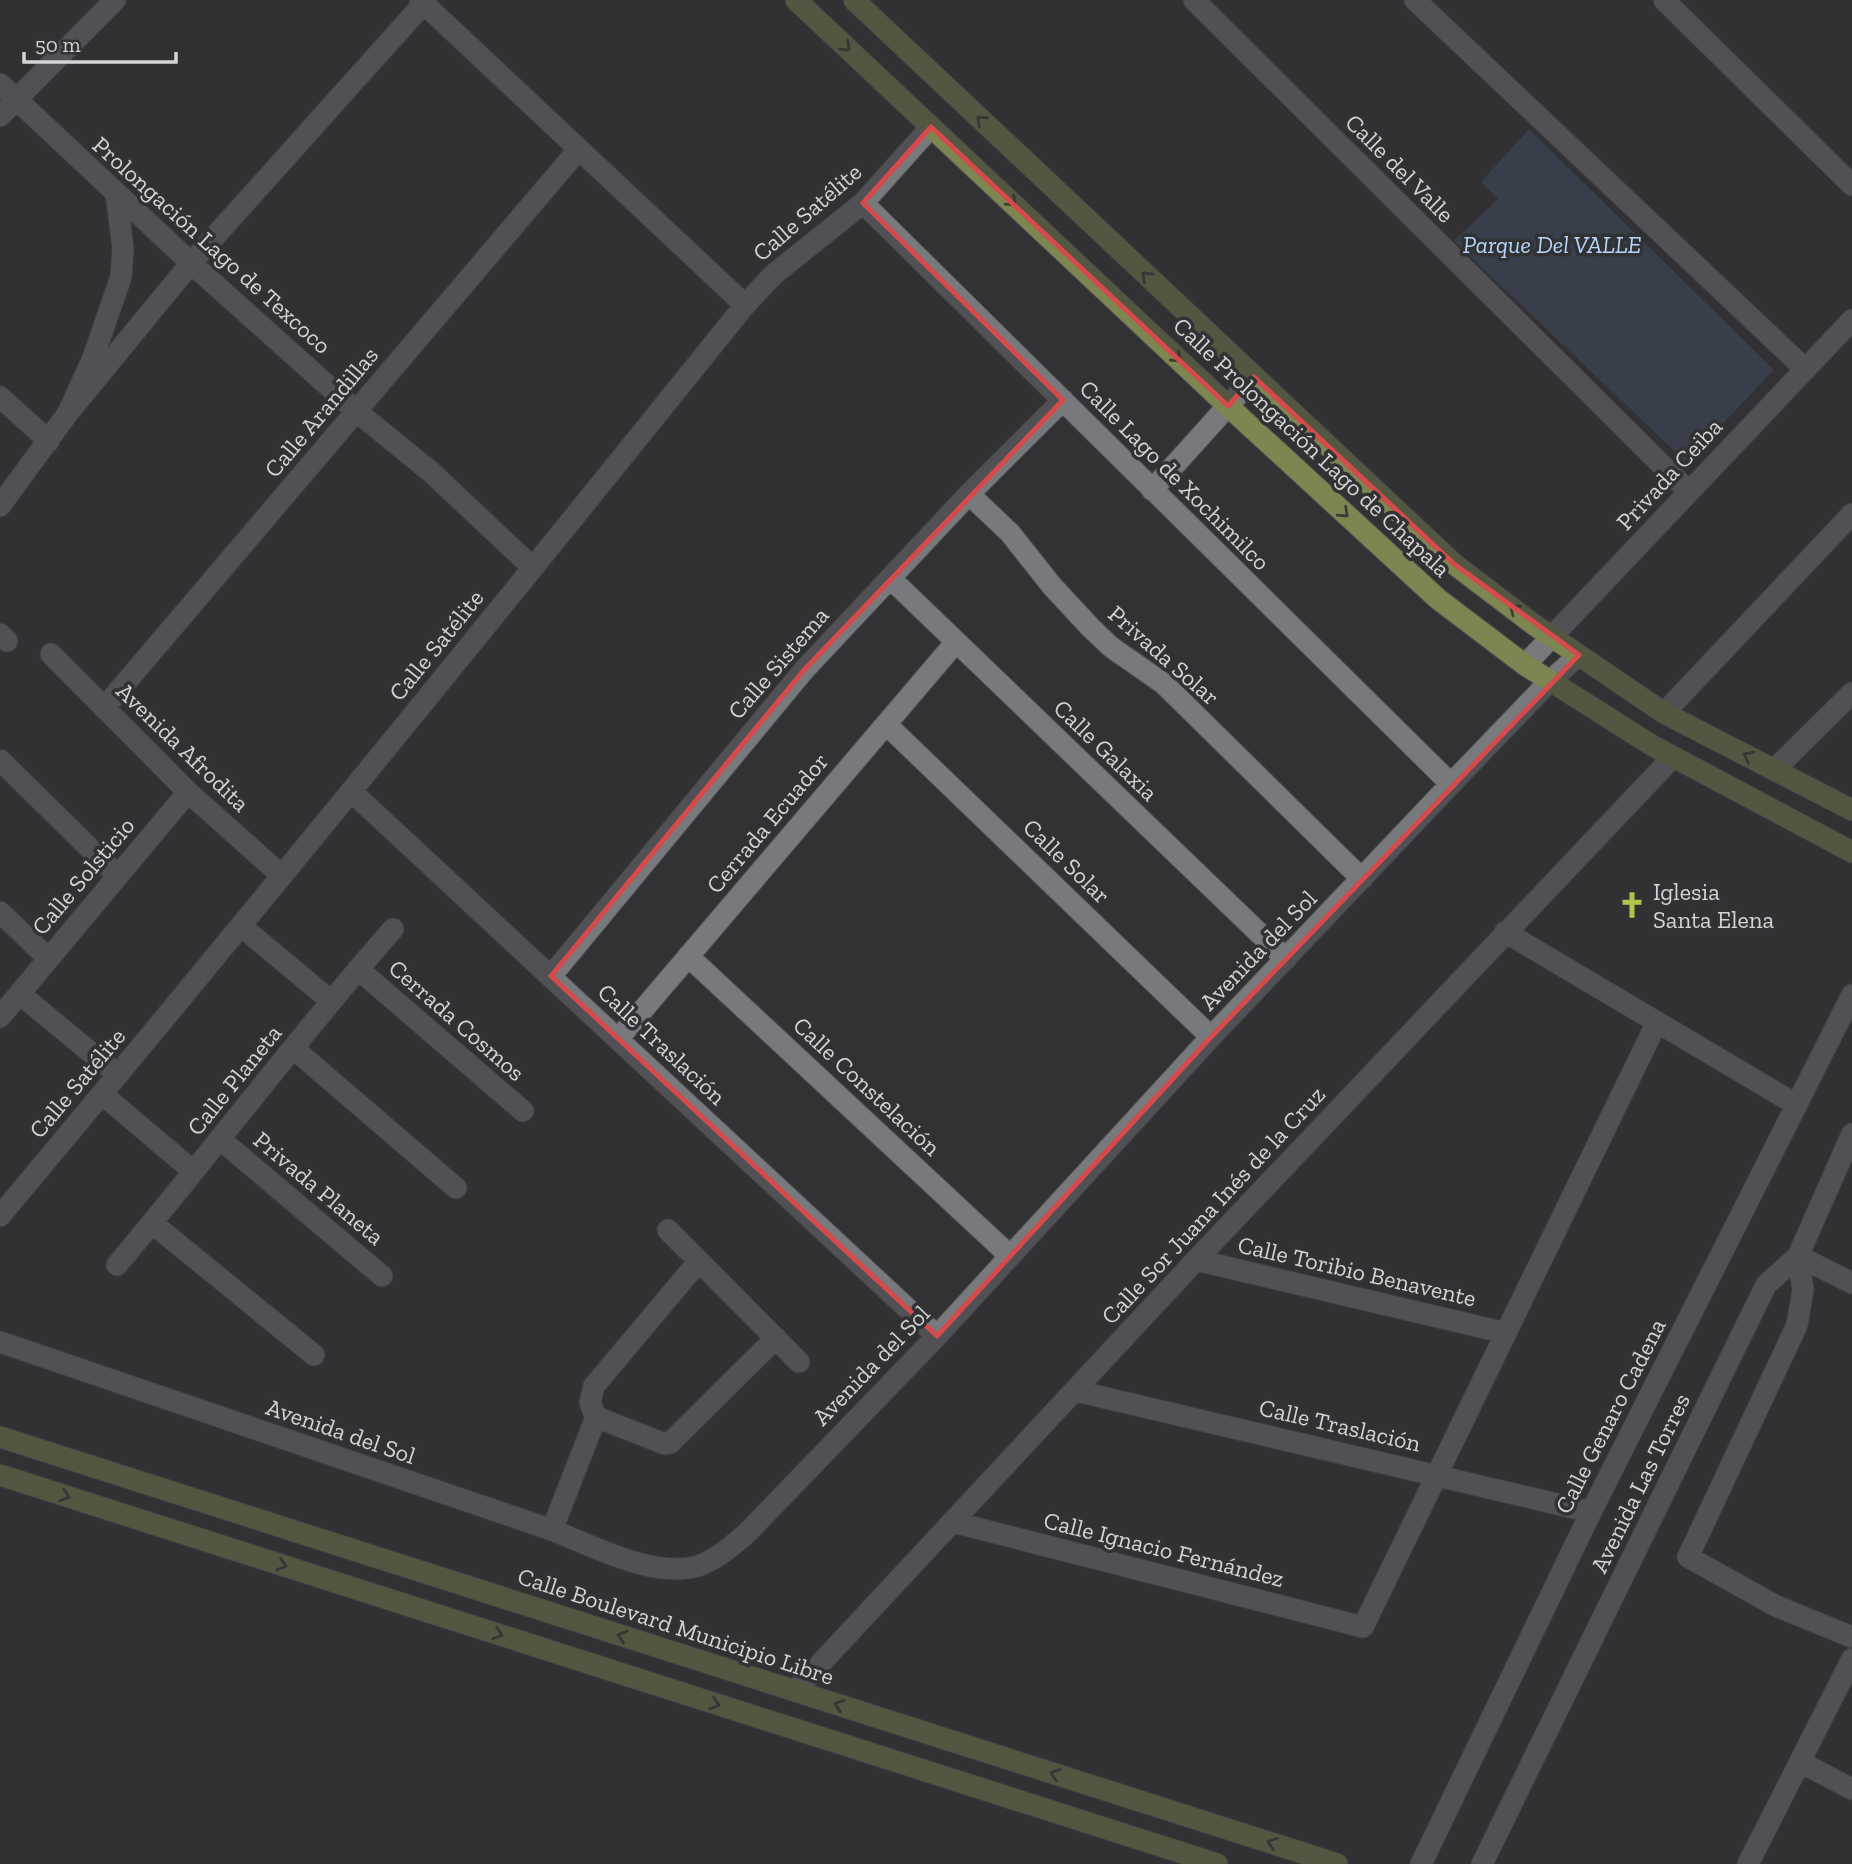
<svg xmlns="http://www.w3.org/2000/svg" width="1852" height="1864" font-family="'Zilla Slab',serif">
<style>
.green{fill:#405066}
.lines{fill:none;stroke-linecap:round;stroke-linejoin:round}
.minor-casing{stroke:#4d4e50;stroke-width:23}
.major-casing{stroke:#4d4e50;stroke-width:23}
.minor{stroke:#78797c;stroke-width:21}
.major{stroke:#7d8551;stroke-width:21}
.oneway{stroke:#3c3e38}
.marked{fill:none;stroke:#d54a4b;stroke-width:5;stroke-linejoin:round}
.labels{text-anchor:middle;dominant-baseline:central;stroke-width:7;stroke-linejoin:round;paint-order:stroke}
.street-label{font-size:24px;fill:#d3d4d5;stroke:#313234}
.park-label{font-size:24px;font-style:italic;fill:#b7d4fc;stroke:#313234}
.poi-label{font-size:24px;fill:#d3d4d5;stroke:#313234;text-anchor:start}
</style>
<rect width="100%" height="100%" fill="#313234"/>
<!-- green -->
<path class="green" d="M1529,129L1774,370L1686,462L1454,241L1498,199L1481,182Z"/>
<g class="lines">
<defs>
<path id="minor" d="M420,0L745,305
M1194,0L1689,492
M1415,0L1804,368
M1664,0L1852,185
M0,84L191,263L356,411L431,472L532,567
M0,116L115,0
M863,203L1451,784
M0,397L49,441
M68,413L191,263L424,3
M1152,490L1254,377
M969,494L1010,533L1052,586L1091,628L1111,647L1164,684L1362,879
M0,506L68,413L93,358L121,277L123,248L116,193
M890,578L1286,959
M0,634L7,641
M51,654L188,792L281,875
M1525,665L1852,320
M104,708L579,149
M1664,713L1852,514
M886,724L1211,1037
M0,760L117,875
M1774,770L1852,693
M352,792L937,1336
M0,912L48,958
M241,926L331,1001
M1505,932L1797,1105
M688,956L1009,1255
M358,969L523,1111
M551,976L804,670L969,494L1063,400
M20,994L118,1075
M0,1017L188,792
M618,1039L956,642
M293,1048L456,1188
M102,1094L193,1171
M221,1140L382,1276
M0,1216C252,915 499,611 745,305L773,275L863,203L931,127
M152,1223L314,1355
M668,1230L799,1362
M1798,1256L1803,1290L1797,1325L1688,1557L1776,1606L1852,1637
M1798,1256L1852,1283
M1196,1260L1506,1333
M699,1261L594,1386L590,1403L596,1417L665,1444L670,1443L776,1338
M117,1265C210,1154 297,1038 393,929
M0,1342L552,1530C593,1546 654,1579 698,1566C716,1560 733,1545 747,1533L937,1336L1211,1037L1451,784L1550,681L1579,655
M1076,1391L1591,1512
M953,1522L1363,1627L1657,1022
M552,1530L596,1417
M795,1691L1196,1260L1672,758
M1800,1762L1852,1789
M1421,1864L1591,1512L1852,995
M1482,1864L1766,1285L1798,1256L1852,1134
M1748,1864L1852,1659"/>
<path id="major" d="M796,0L1228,406L1438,599L1525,665L1653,746L1852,852
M854,0L1454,564L1533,624L1664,713L1852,810
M0,1437L1337,1864
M0,1475L1217,1864"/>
</defs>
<!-- minor casing -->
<use href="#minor" class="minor-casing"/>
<!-- major casing -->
<use href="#major" class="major-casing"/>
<!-- minor -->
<use href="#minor" class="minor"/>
<!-- major -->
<use href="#major" class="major"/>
</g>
<!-- one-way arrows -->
<defs><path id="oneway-chevron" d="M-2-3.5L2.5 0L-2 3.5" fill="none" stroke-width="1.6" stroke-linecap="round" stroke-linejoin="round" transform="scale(1.75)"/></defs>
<g class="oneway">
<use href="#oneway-chevron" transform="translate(846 47) rotate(43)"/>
<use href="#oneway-chevron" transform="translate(981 120) rotate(-137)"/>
<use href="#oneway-chevron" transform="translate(1012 202) rotate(43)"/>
<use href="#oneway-chevron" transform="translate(1146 276) rotate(-137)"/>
<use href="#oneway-chevron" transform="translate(1177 358) rotate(43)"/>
<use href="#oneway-chevron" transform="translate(1344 513) rotate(43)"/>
<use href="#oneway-chevron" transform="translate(1514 609) rotate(-143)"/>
<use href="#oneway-chevron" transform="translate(1748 756) rotate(-153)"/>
<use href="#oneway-chevron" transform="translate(65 1496) rotate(18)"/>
<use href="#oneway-chevron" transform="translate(282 1565) rotate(18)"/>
<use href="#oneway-chevron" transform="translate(498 1634) rotate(18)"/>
<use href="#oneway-chevron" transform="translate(622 1636) rotate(-162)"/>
<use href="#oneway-chevron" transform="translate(715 1704) rotate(18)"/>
<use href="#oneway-chevron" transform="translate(839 1705) rotate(-162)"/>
<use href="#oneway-chevron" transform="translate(1055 1774) rotate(-162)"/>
<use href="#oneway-chevron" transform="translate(1272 1843) rotate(-162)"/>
</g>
<!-- marked area -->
<path d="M0 0H1852V1864H0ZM931,127L1228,406L1254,377L1454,564L1579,655L1211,1037L937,1336L551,976L804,670L1063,400L863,203Z" fill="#313234" fill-opacity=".55" fill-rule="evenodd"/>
<path class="marked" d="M931,127L1228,406L1254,377L1454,564L1579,655L1211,1037L937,1336L551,976L804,670L1063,400L863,203Z"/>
<!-- icons -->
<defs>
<symbol id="church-bare" viewBox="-9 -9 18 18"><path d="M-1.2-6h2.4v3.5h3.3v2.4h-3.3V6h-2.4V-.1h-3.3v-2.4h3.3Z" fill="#b2c34c" stroke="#313234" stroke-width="2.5" paint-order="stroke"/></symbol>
</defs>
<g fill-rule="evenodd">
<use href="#church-bare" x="1613" y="886" width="38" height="38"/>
</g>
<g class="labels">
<!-- street labels -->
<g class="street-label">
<text transform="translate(1400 168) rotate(45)">Calle del Valle</text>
<text transform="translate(807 212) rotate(-41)">Calle Satélite</text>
<text transform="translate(212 245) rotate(42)">Prolongación Lago de Texcoco</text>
<text transform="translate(321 412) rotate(-50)">Calle Arandillas</text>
<text transform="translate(1312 447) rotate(43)">Calle Prolongación Lago de Chapala</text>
<text transform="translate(1669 474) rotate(-47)">Privada Ceiba</text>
<text transform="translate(1175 475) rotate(45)">Calle Lago de Xochimilco</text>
<text transform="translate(436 645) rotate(-51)">Calle Satélite</text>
<text transform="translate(1164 655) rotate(41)">Privada Solar</text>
<text transform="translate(778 663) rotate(-49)">Calle Sistema</text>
<text transform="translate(183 747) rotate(44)">Avenida Afrodita</text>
<text transform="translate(1106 750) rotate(44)">Calle Galaxia</text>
<text transform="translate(767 823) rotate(-50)">Cerrada Ecuador</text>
<text transform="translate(1067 861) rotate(44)">Calle Solar</text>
<text transform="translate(83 876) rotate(-50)">Calle Solsticio</text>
<text transform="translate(1258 950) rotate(-46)">Avenida del Sol</text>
<text transform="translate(457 1020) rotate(41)">Cerrada Cosmos</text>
<text transform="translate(662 1044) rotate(43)">Calle Traslación</text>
<text transform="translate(234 1080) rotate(-51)">Calle Planeta</text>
<text transform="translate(77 1083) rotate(-50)">Calle Satélite</text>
<text transform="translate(867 1086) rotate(43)">Calle Constelación</text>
<text transform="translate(319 1188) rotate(40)">Privada Planeta</text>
<text transform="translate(1213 1205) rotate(-47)">Calle Sor Juana Inés de la Cruz</text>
<text transform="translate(1357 1271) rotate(13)">Calle Toribio Benavente</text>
<text transform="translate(871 1365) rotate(-46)">Avenida del Sol</text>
<text transform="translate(1610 1416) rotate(-63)">Calle Genaro Cadena</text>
<text transform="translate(1340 1425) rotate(13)">Calle Traslación</text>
<text transform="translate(341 1431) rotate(19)">Avenida del Sol</text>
<text transform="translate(1640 1483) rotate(-64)">Avenida Las Torres</text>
<text transform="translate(1164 1549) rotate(14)">Calle Ignacio Fernández</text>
<text transform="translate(676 1626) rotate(18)">Calle Boulevard Municipio Libre</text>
</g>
<!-- park labels -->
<g class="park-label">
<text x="1552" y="244">Parque Del VALLE</text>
</g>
<!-- poi labels -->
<g class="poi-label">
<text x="1653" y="891">Iglesia<tspan x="1653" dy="28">Santa Elena</tspan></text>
</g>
</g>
<!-- scale -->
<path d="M24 52v10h152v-10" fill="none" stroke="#d3d4d5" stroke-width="3.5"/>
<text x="35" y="52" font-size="21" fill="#d3d4d5" stroke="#313234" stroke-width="5" paint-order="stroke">50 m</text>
</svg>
